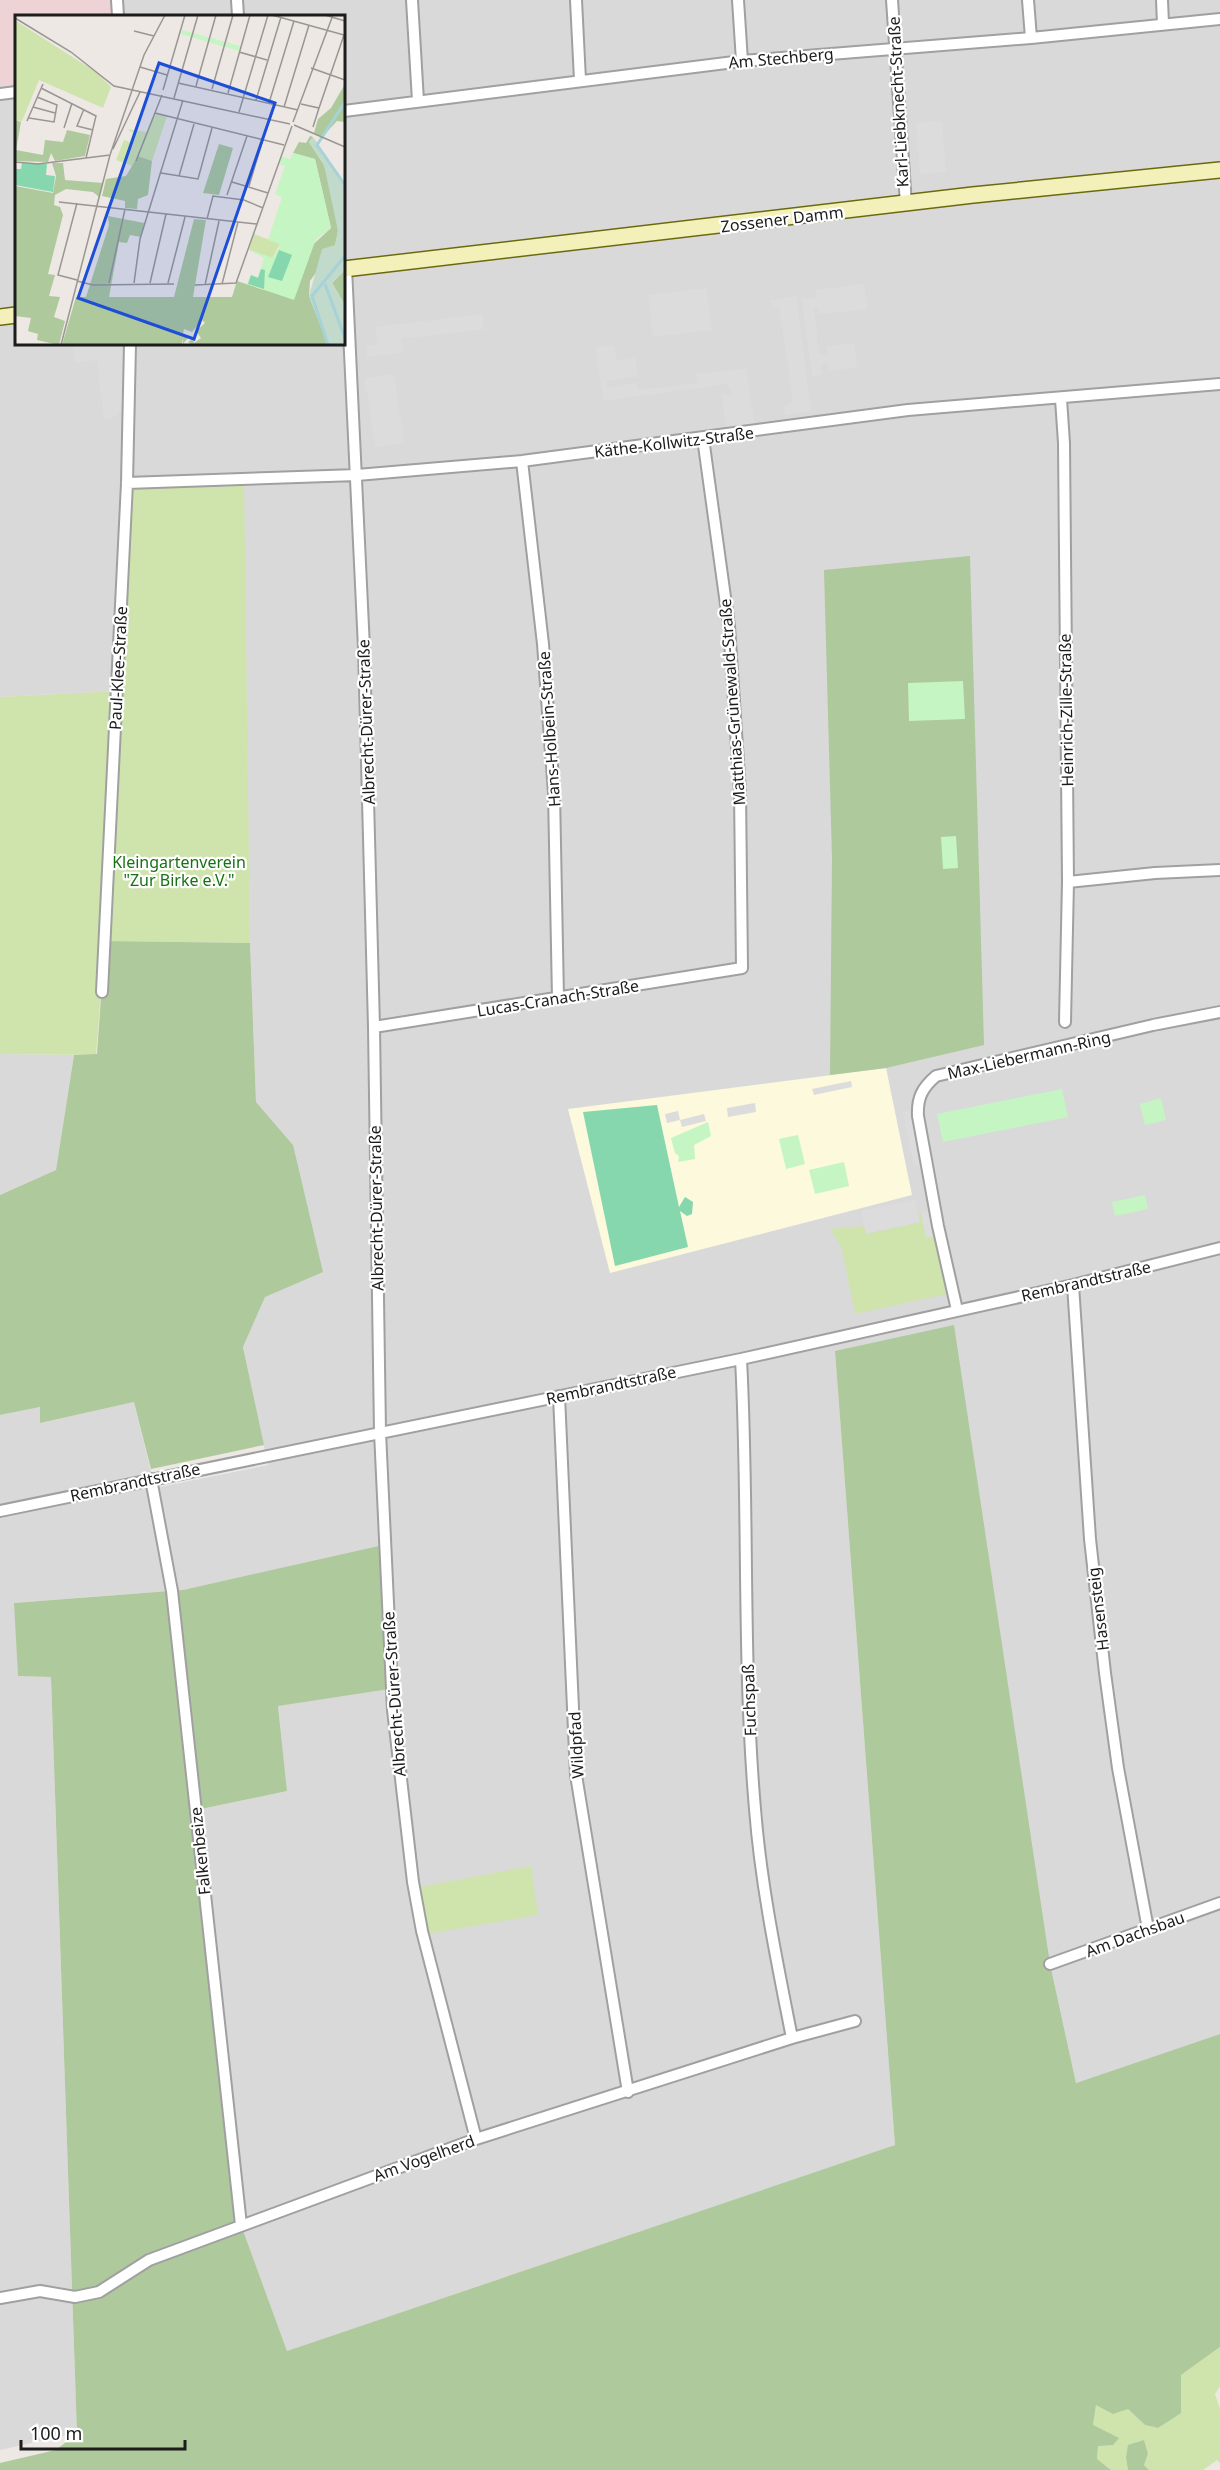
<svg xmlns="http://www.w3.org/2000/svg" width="1220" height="2470" font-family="'Noto Sans',sans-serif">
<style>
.residential{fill:#dad9da;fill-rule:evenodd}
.commercial{fill:#edd3d5}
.education{fill:#fcf9dd}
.grass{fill:#cee4ac}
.forest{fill:#aec99b}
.park{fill:#c4f5c2}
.pitch{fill:#86d7ae}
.parking{fill:#dcdcdc}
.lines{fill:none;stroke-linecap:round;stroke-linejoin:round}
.street-casing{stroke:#a0a0a0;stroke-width:14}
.secondary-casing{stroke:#6a6a0d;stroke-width:18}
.street{stroke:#fff;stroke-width:10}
.secondary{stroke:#f4f0ba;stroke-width:15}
.labels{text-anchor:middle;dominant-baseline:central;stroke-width:4.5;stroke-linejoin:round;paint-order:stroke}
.street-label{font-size:16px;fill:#1c1c1c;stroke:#fff}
.park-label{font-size:16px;fill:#167213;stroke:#fff}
.inset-river{fill:none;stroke:#a6d2d8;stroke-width:3}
.inset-road{fill:none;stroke:#999693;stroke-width:1.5}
.view{fill:#1d4ed8;fill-opacity:0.15;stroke:#1d4ed8;stroke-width:3}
.inset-edge{fill:none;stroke:#1c1c1c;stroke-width:3}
</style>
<rect width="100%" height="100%" fill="#ede8e3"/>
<!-- residential -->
<path class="residential" d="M0,0H1220V2034L1076,2083L1050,1964L835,1351L895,2145L287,2351L241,2225L201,1809L287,1791L278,1706L379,1547L183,1590L15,1603L18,1676L51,1677L77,2433L0,2450V1415L40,1407V1423L134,1402L155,1488L268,1465L243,1347L265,1297L293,1145L256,1102L250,943L243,478L117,691L0,697ZM16,16H344V344H16Z
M0,1054L74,1055L56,1170L0,1195Z"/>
<!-- commercial -->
<path class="commercial" d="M0,0H111L112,16H16V85L0,86Z"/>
<!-- education -->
<path class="education" d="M886,1068L912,1195L610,1273L568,1109Z"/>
<!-- grass -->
<path class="grass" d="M244,478L250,943L105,941L96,1055L0,1054V697L117,691L127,483Z
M921,1213L926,1237L936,1236L947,1294L855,1314L842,1249L830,1229L864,1226L866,1234L920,1222L919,1214Z
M531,1866L538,1915L427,1934L420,1887Z
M1220,2347V2386L1215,2394L1220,2409V2463L1217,2460L1203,2470H1149L1144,2465L1148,2454L1143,2440L1126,2458L1128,2470H1111L1097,2459L1098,2445L1093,2425L1096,2405L1128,2409L1145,2425L1158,2428L1181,2412V2375Z"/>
<!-- forest -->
<path class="forest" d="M970,556L984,1045L886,1068L830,1075L832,858L824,570Z
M105,941L250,943L256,1102L293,1145L323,1272L265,1297L243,1347L264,1445L151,1469L134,1402L40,1423V1407L0,1415V1195L56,1170L74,1055L97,1054Z
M954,1325L1050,1964L1076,2083L1220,2034V2347L1181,2375V2413L1158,2428L1145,2425L1128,2409L1113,2414L1096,2405L1093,2425L1119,2438L1113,2445L1098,2446L1097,2459L1111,2470H0V2463L56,2450L77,2433L51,1677L18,1676L14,1603L183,1590L379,1546L389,1689L278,1706L287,1791L201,1809L241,2225L287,2351L895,2145L835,1351Z
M1144,2440L1148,2454L1144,2465L1149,2470H1128L1126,2458L1128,2445Z"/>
<!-- park -->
<path class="park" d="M963,681L965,719L909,721L908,683Z
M956,836L958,868L943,869L941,837Z
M1062,1089L1068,1117L943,1142L937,1114Z
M1161,1098L1166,1120L1145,1125L1140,1104Z
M708,1122L711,1136L694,1145L695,1159L678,1162L679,1156L675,1153L671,1138Z
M798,1135L805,1164L786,1169L779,1139Z
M844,1162L849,1186L815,1194L809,1170Z
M1145,1195L1148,1209L1115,1216L1112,1202Z"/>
<!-- pitch -->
<path class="pitch" d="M657,1105L679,1207L685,1197L693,1202L692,1214L687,1216L680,1211L688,1247L615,1266L583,1112Z"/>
<!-- parking -->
<path class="parking" d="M942,121L946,172L920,174L916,123Z
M864,284L867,309L819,314L818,307L814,308L819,353L827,354V347L854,343L857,367L829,371L828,364L824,363L821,365L822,375L812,376L802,299L816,298V290Z
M707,288L712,330L653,337L648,295Z
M796,296L811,411L785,415L784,406L793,402L779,307L772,308L770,300Z
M482,314L484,329L401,339L403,353L367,357L366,346L377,344L375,327Z
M72,344H123V407L115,417L104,419L97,360L75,363Z
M614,345L617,361L635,358L638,376L607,381V388L636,383L639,390L697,383L696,374L746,369L755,426L726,428L722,395L731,394V390L726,384L603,401L596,347Z
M394,374L404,443L375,447L365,379Z
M851,1081L852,1087L814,1095L812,1089Z
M755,1103L756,1112L728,1117L727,1108Z
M678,1111L680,1120L704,1114L706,1121L682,1127L680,1120L667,1123L665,1114Z
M910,1111L921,1165L914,1167L903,1112Z
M915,1199L920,1222L866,1234L861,1211Z
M931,1211L936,1236L926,1238L921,1213Z"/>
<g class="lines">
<defs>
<path id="street" d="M117,0L118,16
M237,0L238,16
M412,0L418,101
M576,0L580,80
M738,0L742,61
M892,0L906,204
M1028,0L1031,38
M1162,0L1163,24
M0,94L16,92
M344,111L742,61L1031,38L1220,19
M346,268L364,648L374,1027L380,1432L393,1710L413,1882L422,1931L476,2139
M1061,399L1064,443L1068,882L1065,1022
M522,461L543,644L554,793L558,998
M127,483L357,475L522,461L908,410L1220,384
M1068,882L1155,873L1220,870
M102,992L127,483L130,344
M374,1027L742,968L740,792L729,626L703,438
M1073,1285L1090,1539L1105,1673L1118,1768L1148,1929
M957,1310L938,1226L918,1116C917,1098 922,1088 936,1076L1153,1025L1220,1012
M741,1359C749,1509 742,1659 755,1809C761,1886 777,1962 792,2038
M559,1396L576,1775L628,2092
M151,1479L172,1591L241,2225
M0,1511L741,1359L1073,1285L1220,1248
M1050,1964L1220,1903
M0,2298L40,2291L75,2297L99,2292L149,2260L476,2139L792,2038L855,2021"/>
<path id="secondary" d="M344,269L973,195L1220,170
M0,317L16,315"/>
</defs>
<!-- street casing -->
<use href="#street" class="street-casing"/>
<!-- secondary casing -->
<use href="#secondary" class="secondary-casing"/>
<!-- street -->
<use href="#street" class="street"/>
<!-- secondary -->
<use href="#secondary" class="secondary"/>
</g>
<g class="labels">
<!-- street labels -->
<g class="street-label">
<text transform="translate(781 58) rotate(-5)">Am Stechberg</text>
<text transform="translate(898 102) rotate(-93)">Karl-Liebknecht-Straße</text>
<text transform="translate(782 219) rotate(-7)">Zossener Damm</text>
<text transform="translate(674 442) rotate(-7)">Käthe-Kollwitz-Straße</text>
<text transform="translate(118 668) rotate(-87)">Paul-Klee-Straße</text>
<text transform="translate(732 702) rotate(-94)">Matthias-Grünewald-Straße</text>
<text transform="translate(1066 710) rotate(-91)">Heinrich-Zille-Straße</text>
<text transform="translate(366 722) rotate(-92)">Albrecht-Dürer-Straße</text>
<text transform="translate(549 729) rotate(-94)">Hans-Holbein-Straße</text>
<text transform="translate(558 998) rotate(-9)">Lucas-Cranach-Straße</text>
<text transform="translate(1029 1055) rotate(-13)">Max-Liebermann-Ring</text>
<text transform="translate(376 1208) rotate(-91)">Albrecht-Dürer-Straße</text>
<text transform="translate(1086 1281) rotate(-13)">Rembrandtstraße</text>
<text transform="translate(611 1385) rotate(-12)">Rembrandtstraße</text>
<text transform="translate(135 1482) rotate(-12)">Rembrandtstraße</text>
<text transform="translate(1098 1609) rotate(-97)">Hasensteig</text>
<text transform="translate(394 1694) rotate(-94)">Albrecht-Dürer-Straße</text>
<text transform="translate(749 1700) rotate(-92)">Fuchspaß</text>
<text transform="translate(576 1745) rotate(-93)">Wildpfad</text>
<text transform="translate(200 1851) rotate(-96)">Falkenbeize</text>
<text transform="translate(1135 1934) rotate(-20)">Am Dachsbau</text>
<text transform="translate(424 2158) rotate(-20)">Am Vogelherd</text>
</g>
<!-- park labels -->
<g class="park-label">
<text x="179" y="862">Kleingartenverein<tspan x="179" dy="18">"Zur Birke e.V."</tspan></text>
</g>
</g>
<!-- overview -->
<g transform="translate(15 15)">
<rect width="330" height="330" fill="#ede8e3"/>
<path d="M1,6L81,57L96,72L88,93L24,65L7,106L0,105ZM140,98L152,101L137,146L123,141L118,151L101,145L109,125L115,127L118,118L112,114L132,117ZM239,219L265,229L257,243L234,235Z" fill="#cee4ac"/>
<path d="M330,69V107L322,106L307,122L299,118L303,104L316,93ZM0,105L6,107L1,135L28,140L30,125L48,127L52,115L75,120L70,141L40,146L36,138L33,147L0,146ZM295,121L298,122L294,127L309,150L319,185L323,216L320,231L295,266L294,281L313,330H177L173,327L178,323L179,328L186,323L181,316L190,308L187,305L177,317L169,314L168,319L174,322L168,329L167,323V330H47L61,282H71L94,210L93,201L129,208L126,222L115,220L112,228L104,227L94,282H159L179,204L191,205L178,282H217L222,266L249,275L316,213L300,144L278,138L284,127L291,128ZM204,129L218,133L204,180L188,178ZM123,141L137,146L133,180L123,184L122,194L110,193V186L87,181L91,164L111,161ZM37,148H48L50,165L88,168L84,182L78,177L51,174L40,180L39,190L45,192L48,200L33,259L40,260L34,281L45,282L39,302L50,306L44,330L22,325L23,319L13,316L16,303L0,301V171L38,178L41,161ZM330,255V290L317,268Z" fill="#aec99b"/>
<path d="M298,122L330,168V255L317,268L330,290V330H313L294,281L307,234L320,230L323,216L309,150L294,127Z" fill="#c1dacc"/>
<path d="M167,15L225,31L224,36L166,19ZM278,138L300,144L316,213L301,224L279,285L232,269L236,260L243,262L249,243L233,234L257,243L264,233L265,229L253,225L267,182L260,179L270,151L264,149L266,141L275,144Z" fill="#c4f5c2"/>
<path d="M7,148L32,149L31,160L40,161L38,177L0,170L1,154H6ZM264,235L277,240L267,266L253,262ZM246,254L250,255L249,274L233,269L236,260L243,263Z" fill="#86d7ae"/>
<path class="inset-river" d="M330,87L302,130L330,170M310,269L330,323M313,330L297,281L330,241"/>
<path class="inset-road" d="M257,0L329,20L304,93L286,89M310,0L330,6M0,3L56,37L99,71L275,109M119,16L139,21M224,37L252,45M125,52L152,60M296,53L330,65M163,68L283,95M181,71L201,0M26,73L81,101L71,143M197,74L218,0M148,75L170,0M213,78L235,0M159,83L183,0M241,85L266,2M254,88L279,6M18,92L40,98M269,92L294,10M69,94L62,111L78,115M224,97L253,0M140,98L269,130M14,103L39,107L42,90L22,82M12,106L28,69M278,107L318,0M279,110L330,132M298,112L304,93M49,113L57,88M98,134L125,77M121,146L147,80M0,147L23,149L95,140M146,158L183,164L197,113M164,161L179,109M217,167L253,178M234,171L248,124M212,180L232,121M44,187L242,209M192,204L198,181L229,185L248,193M62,265L43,260L62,188M62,266L78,270L159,269M94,268L110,194M119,268L125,224L168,85M135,268L151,199M153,268L170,202M207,269L223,207M180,270L221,268L277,111M190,270L204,206M46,330L95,140L129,40L150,0"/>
<path class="view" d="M144,48L260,88L179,324L63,283Z"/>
<rect width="330" height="330" class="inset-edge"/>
</g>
<!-- scale -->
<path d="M21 2440v9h164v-9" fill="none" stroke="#1c1c1c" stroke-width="3"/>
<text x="30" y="2440" font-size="18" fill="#1c1c1c" stroke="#ffffff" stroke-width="4.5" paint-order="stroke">100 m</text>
</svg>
